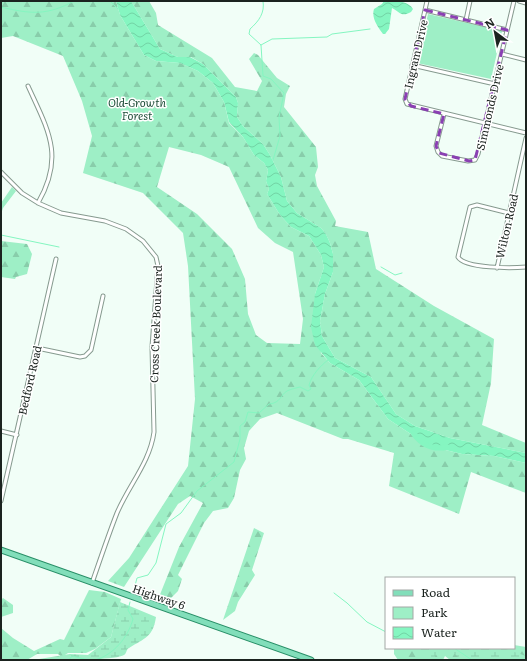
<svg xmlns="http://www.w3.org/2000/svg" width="527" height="661" font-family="Literata,serif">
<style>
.green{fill:#9eefc6}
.forest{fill:url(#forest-firs);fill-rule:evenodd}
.wetland{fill:url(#wetland-marsh)}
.water{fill:url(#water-waves)}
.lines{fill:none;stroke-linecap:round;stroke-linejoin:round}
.stream{stroke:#85f6c1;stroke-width:1}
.river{stroke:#85f6c1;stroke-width:5.5}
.minor-casing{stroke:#869a8f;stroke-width:5}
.primary-casing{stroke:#278e66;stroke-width:7}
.minor{stroke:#fff;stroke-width:3}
.primary{stroke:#82deba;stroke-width:5}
.marked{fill:none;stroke:#8a40b2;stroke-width:3;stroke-dasharray:8 5;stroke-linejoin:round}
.labels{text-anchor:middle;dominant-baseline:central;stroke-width:3;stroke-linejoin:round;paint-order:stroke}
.street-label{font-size:11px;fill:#1b231f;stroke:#fff}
.park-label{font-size:11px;font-style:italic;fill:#1e4d38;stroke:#fff}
</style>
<defs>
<pattern id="forest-firs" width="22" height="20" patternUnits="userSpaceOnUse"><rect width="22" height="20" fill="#9eefc6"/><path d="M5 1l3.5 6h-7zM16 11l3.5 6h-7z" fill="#88cdaa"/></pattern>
<pattern id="wetland-marsh" width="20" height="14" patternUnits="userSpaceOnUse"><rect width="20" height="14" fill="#9eefc6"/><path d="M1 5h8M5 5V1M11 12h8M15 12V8" fill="none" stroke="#88cdaa"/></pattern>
<pattern id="water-waves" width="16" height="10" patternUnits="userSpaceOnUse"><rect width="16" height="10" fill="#85f6c1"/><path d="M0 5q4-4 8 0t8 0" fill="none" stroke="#72d3a5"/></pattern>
</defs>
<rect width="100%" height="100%" fill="#f1fef7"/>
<!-- green -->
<path class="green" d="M428,14L502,31L491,79L417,63Z
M12,187L16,191L3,208L1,214V203Z"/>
<!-- forest -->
<path class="forest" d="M1,1H116L120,15L144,55L156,61L180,63L198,71L213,83L224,102L229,123L243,137L254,155L264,163L268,170L266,181L269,189L267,194L280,215L291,227L309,236L321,255L324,267L315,294L321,353L330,363L359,380L388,419L429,446L462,454L494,456L526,463V493L471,472L459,514L389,486L394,453L348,439H343L277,413L260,419L249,431L244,448L246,459L240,470L234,498L228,508L213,511L204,523L178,575L182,579L178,591L168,601L159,597L179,547L203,503L190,496L178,504L124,587L108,581L129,558L188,466L195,399L188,266L183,233L143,193L83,173L92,136L82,101L63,56L13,36L1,38ZM169,147L201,155L229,167L258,228L275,243L293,252L303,319L300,344L267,343L256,335L248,314L245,279L232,249L197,214L157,187Z
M131,1H149L156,13L158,25L212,58L235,87L257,91L262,81L249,59L254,53L258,55L277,78L290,86L286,94L284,107L316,147L318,167L315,175L317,186L336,221L335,226L368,232L376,269L434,306L494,339L491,383L482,425L526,443V453L450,438L415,426L396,414L371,377L335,358L322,336L320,321L325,294L333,272V254L330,243L326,234L321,228L297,213L287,201L281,177L270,155L263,144L243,126L237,117L238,103L236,97L203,64L191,57H178L160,49Z
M1,241L27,244L32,254L27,274L16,277L15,279L1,277Z
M254,528L264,533L252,570L255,575L238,602L235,611L223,620Z
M89,590L105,592L121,599L111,637L95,649L86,653H68L62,657L58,654H37L27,660H2L1,628L13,638L34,651L60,639L64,640Z
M3,598L13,605V613L1,617V600Z
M514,645L526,647V660H450L445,656L443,660H398L394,654V648H514Z"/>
<!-- wetland -->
<path class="wetland" d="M120,602L156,617C153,637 145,638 129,648C126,649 127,653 124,655C114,661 49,660 33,660L70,654L88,655L111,637Z
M412,648H440L433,660C423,660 419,655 412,648Z
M447,648H503L526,656V660H462Z"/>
<!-- water -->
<path class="water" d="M116,1H131L160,49L178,57H190L203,64L236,97L238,103L237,117L243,126L263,144L270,155L281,177L287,201L297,213L321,228L326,234L330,243L333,254V272L325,294L320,321L322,336L335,358L371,377L396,414L415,426L450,438L526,453V463L494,456L462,454L429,446L388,419L359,380L330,363L315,345L311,327L315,294L324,267L321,255L309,236L291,227L280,215L267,194L269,189L266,181L268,170L264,163L254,155L243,137L229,122L224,102L213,83L198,71L180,63L156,61L144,55L120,15Z
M384,1C394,1 408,0 413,9L411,12C401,18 399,11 392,8L389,29L385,34H383C378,27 371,18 374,9L382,4Z"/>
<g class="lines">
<!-- stream -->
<path class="stream" d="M110,1L118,9
M263,1C265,13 259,21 250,29L249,34L261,45L263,76L271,79L284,93L279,117L280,136L273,160
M1,7C30,14 47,16 74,1
M261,45L272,39L327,37L332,34L370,29
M1,235L59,247
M381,267L395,275L402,273
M133,593L137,578L148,575L156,563L166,524L181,513L197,491L234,462L240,439V426L245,422L248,412L259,413L269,404C281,403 280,395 287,391C291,389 296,388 300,387L308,391L311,389L309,385C312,375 320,366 328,360
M334,593L347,603L367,622L386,632
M454,648L472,660
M1,656L2,660
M58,660H64
M69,660L72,656L88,660
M95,660C114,655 128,637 133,619L128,610L130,602"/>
<!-- river -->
<path class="river" d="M414,434C423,446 433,450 447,447"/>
<defs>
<path id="minor" d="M427,1L405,99L407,104L526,133
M519,1L526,3
M425,10L507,30
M466,20L470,1
M502,54L526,60
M412,65L495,84
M28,86C48,130 65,156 38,203
M444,114L436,146L438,152L442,156L468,161L475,160L478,154L514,1
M1,172L22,193L38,203L61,213L105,221L126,229L143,241L156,257L158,266L152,347L154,432C150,462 129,485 117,513C108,536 100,560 92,583
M509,213L477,205L470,207L458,257C465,269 513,268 526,267
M497,268L526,138
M37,348L80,357L85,356L91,350L103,296
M1,431L17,435
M1,501L56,259"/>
<path id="primary" d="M1,550L311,660"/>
</defs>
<!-- minor casing -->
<use href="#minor" class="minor-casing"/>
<!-- primary casing -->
<use href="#primary" class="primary-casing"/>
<!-- minor -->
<use href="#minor" class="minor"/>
<!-- primary -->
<use href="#primary" class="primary"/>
</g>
<!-- marked area -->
<path class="marked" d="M425,10L507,30L475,160L469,161L439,153L436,146L444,114L411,106L405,99Z"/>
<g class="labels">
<!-- street labels -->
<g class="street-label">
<text transform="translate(415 54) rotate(-77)">Ingram Drive</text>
<text transform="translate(489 107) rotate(-77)">Simmonds Drive</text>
<text transform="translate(506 226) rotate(-77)">Wilton Road</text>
<text transform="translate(155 324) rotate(-88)">Cross Creek Boulevard</text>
<text transform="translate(29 380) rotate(-77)">Bedford Road</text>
<text transform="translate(159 596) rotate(19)">Highway 6</text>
</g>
<!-- park labels -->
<g class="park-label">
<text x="137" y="102">Old-Growth<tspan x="137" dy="13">Forest</tspan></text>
</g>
</g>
<!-- border -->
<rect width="527" height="661" fill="none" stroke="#1b231f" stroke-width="4"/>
<!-- legend -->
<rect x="385" y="577" width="130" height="72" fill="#ffffff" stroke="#a4a7a5"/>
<rect x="393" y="590" width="20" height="6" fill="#82deba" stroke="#a4a7a5"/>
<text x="421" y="597" font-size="12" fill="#1b231f">Road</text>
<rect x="393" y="607" width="20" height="12" fill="#9eefc6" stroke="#a4a7a5"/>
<text x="421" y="617" font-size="12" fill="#1b231f">Park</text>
<rect x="393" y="627" width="20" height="12" fill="url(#water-waves)" stroke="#a4a7a5"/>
<text x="421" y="637" font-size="12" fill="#1b231f">Water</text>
<!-- north arrow -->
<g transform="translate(495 32) rotate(328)" stroke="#ffffff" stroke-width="3" paint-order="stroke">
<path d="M0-3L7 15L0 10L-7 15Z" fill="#1b231f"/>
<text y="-6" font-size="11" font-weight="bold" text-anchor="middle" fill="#1b231f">N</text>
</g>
</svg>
